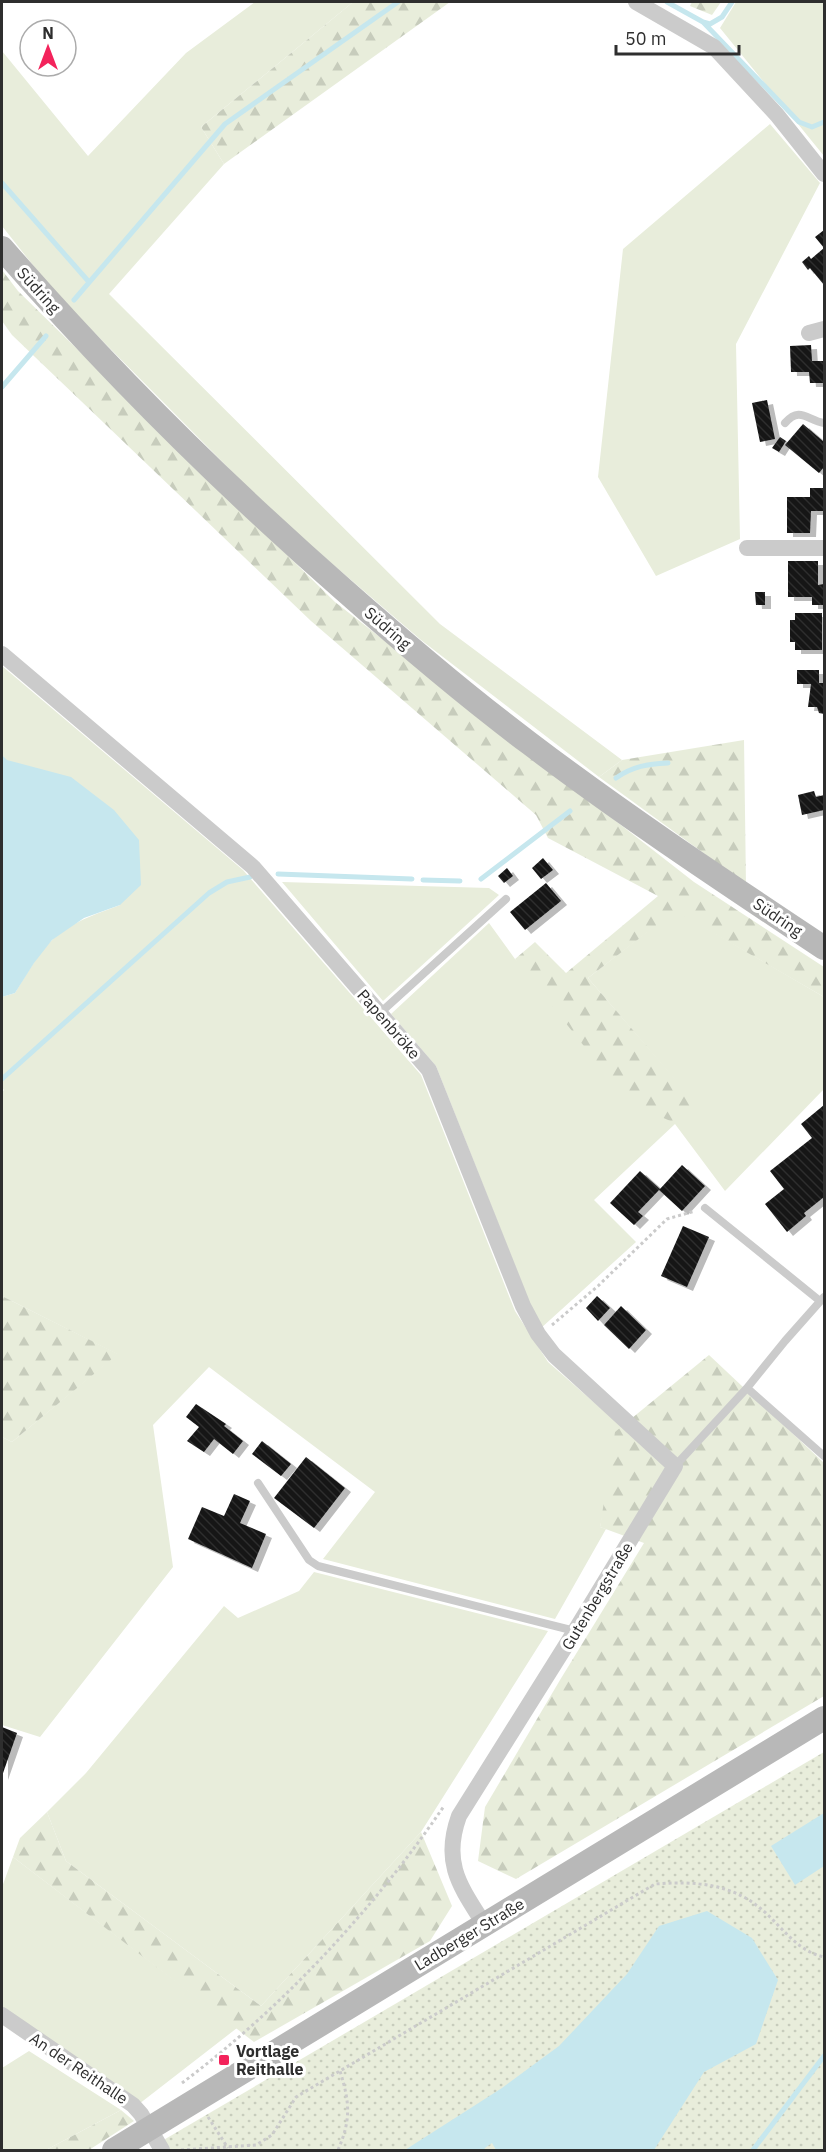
<svg xmlns="http://www.w3.org/2000/svg" width="826" height="2152" font-family="'IBM Plex Sans',sans-serif">
<style>
.grass{fill:#e8eddb}
.forest{fill:url(#forest-firs)}
.park{fill:url(#park-dots)}
.water{fill:#c6e7ee}
.lines{fill:none;stroke-linecap:round;stroke-linejoin:round}
.stream{stroke:#c6e7ee;stroke-width:5}
.building{fill:url(#building-back-hatch);filter:url(#shadow)}
.path{stroke:#cbcbcb;stroke-width:3;stroke-dasharray:3 3;stroke-linecap:butt}
.lane{stroke:#cbcbcb;stroke-width:8}
.street{stroke:#cbcbcb;stroke-width:16}
.secondary{stroke:#b8b8b8;stroke-width:24}
.poi-dot{fill:#f3235b;stroke:#fff;stroke-width:2}
.labels{text-anchor:middle;dominant-baseline:central;stroke-width:6;stroke-linejoin:round;paint-order:stroke}
.street-label{font-size:16px;fill:#2e2e2e;stroke:#fff}
.poi-label{font-size:16px;font-weight:bold;fill:#2e2e2e;stroke:#fff;text-anchor:start}
</style>
<defs>
<pattern id="forest-firs" width="22" height="20" patternUnits="userSpaceOnUse" patternTransform="scale(1.5)"><rect width="22" height="20" fill="#e8eddb"/><path d="M5 1l3.5 6h-7zM16 11l3.5 6h-7z" fill="#c7ccbc"/></pattern>
<pattern id="park-dots" width="8" height="8" patternUnits="userSpaceOnUse" patternTransform="scale(1.5)"><rect width="8" height="8" fill="#e8eddb"/><path d="M2 2h.1M6 6h.1" fill="none" stroke="#c7ccbc" stroke-width="1.8" stroke-linecap="round"/></pattern>
<pattern id="building-back-hatch" width="6" height="6" patternUnits="userSpaceOnUse" patternTransform="scale(1.5)"><rect width="6" height="6" fill="#151515"/><path d="M-1 5l2 2M0 0l6 6M5-1l2 2" fill="none" stroke="#2f2f2f"/></pattern>
<filter id="shadow"><feDropShadow dx="6" dy="4" stdDeviation="0" flood-color="#0004"/></filter>
</defs>
<rect width="100%" height="100%" fill="#fff"/>
<!-- grass -->
<path class="grass" d="M255,2H353L201,127L224,164L109,294L440,624L622,760L599,777L421,640L273,513L55,293L2,226V51L88,156L186,53Z
M736,2H824V156L720,28Z
M770,124L820,183L736,344L740,539L656,576L598,477L623,249Z
M2,666L243,870L421,1075L515,1311L548,1362L622,1427L600,1527L606,1529L555,1619L323,1559L375,1492L209,1367L153,1425L173,1567L40,1737L2,1725V1437L12,1442L117,1354L2,1296V1092L4,1090L2,1088V997L15,993C26,975 36,957 50,942C68,923 96,914 120,905L2,755Z
M282,882L489,888L499,895L383,1001Z
M675,910L824,997V1089L725,1191L675,1124L594,1200L636,1242L540,1329L436,1066L391,1014L489,923L515,959L694,1102L588,978Z
M314,1572L548,1631L421,1832L261,2006L66,1861L47,1812L86,1773L224,1606L238,1618L299,1591Z
M13,1857L237,2028L139,2104L2,2008V1887Z
M29,2051L121,2110L46,2150H2V2068Z"/>
<!-- forest -->
<path class="forest" d="M353,2H450L224,164L201,127Z
M692,2H721L712,15L690,6Z
M2,270L18,291L335,602L694,882L824,967V997L675,911L588,978L695,1102L675,1123L629,1103L515,959L535,942L566,973L658,896L548,838L536,815L311,621L12,335L2,321Z
M744,740L746,884L599,777L622,760Z
M2,1296L118,1354L12,1442L2,1437Z
M709,1355L824,1463V1696L516,1879L478,1861L485,1807L560,1680L644,1543L600,1527L615,1432Z
M47,1812L66,1861L261,2006L421,1832L452,1906L430,1941L254,2042L13,1857L20,1838Z
M121,2110L134,2121L89,2150H46Z"/>
<!-- park -->
<path class="park" d="M824,1752V2150H160L155,2145Z"/>
<!-- water -->
<path class="water" d="M2,755L7,760L71,777L114,810L139,840L141,885L120,905L84,918L52,940L34,963L15,993L2,997Z
M824,1813V1866L795,1885L771,1846Z
M707,1911L752,1938L778,1980L756,2044L704,2072L654,2150H496L492,2143L485,2148L484,2150H405L502,2088L559,2046L627,1974L659,1926Z"/>
<g class="lines">
<!-- stream -->
<path class="stream" d="M667,2L703,22L710,24L722,17L732,2
M703,22L799,122L812,127L824,122
M2,183L89,282
M74,300L225,124L398,2
M2,387L46,336
M616,778C633,766 648,764 668,763
M278,874L412,879
M481,879L570,811
M423,880L460,881
M2,1079L209,893L227,882L250,877
M753,2150L824,2056"/>
</g>
<!-- building -->
<path class="building" d="M824,230V285L810,268L808,270L802,262L809,256L811,259L824,248L815,237Z
M811,345L812,361H823V383H810L809,372H791L790,346Z
M767,400L775,439L760,442L752,403Z
M803,424L824,442V467L819,473L785,445Z
M780,437L786,441L779,452L772,448Z
M810,488H824V511H811L810,533H787V497H810Z
M788,561H818V585L824,584V605H812V597H788Z
M755,592H765V605H756Z
M795,613H822V650H795V642H790V620H795Z
M797,670H819V683H824V714L819,713L817,707H808L811,684H797Z
M814,791L816,797L824,795V810L802,815L798,795Z
M543,858L553,870L541,879L532,868Z
M507,868L513,876L504,883L498,876Z
M546,883L561,901L525,930L510,912Z
M824,1105V1197L804,1213L806,1216L787,1232L765,1204L784,1189L770,1171L812,1138L801,1124Z
M682,1165L705,1186L682,1211L659,1190L638,1212L643,1216L634,1225L610,1203L640,1171L660,1189Z
M683,1226L709,1237L687,1287L661,1276Z
M597,1296L610,1308L598,1321L586,1308Z
M621,1306L646,1330L629,1349L604,1325Z
M196,1404L226,1424L224,1426L243,1441L233,1454L214,1439L204,1452L187,1441L199,1427L186,1417Z
M262,1441L291,1464L281,1476L252,1454Z
M306,1457L345,1488L314,1528L274,1498Z
M234,1494L250,1501L240,1523L266,1534L252,1568L188,1539L202,1507L224,1516Z
M2,1727L17,1733L2,1776Z"/>
<g class="lines">
<!-- path -->
<path class="path" d="M552,1325L598,1286L667,1219L695,1211
M182,2083C282,2008 374,1909 444,1806
M208,2117L228,2148
M181,2150L256,2145L272,2135L296,2097L655,1884C692,1881 730,1883 760,1908C781,1925 796,1951 824,1957
M338,2150C351,2120 350,2103 340,2071"/>
<!-- lane -->
<path class="lane" d="M785,423C800,406 807,420 824,423
M380,1013L506,899
M705,1208L820,1301
M747,1388L824,1456
M675,1466L747,1388L785,1341L824,1297
M258,1483L309,1560L318,1566L575,1631"/>
<!-- street -->
<path class="street" d="M636,2L714,47L777,115L824,174
M809,333L824,329
M747,548H824
M2,654L253,867L429,1070L523,1306L538,1334L554,1355L675,1466L575,1631L459,1816C442,1863 460,1886 484,1924
M2,2015L133,2105L141,2114L162,2150"/>
<!-- secondary -->
<path class="secondary" d="M2,248C108,370 223,484 344,590C404,643 465,695 529,743C625,816 725,882 824,948
M114,2150L824,1718"/>
</g>
<!-- markers -->
<rect class="poi-dot" x="218" y="2054" width="12" height="12" rx="3"/>
<g class="labels">
<!-- street labels -->
<g class="street-label">
<text transform="translate(39 290) rotate(48)">Südring</text>
<text transform="translate(388 628) rotate(41)">Südring</text>
<text transform="translate(778 917) rotate(34)">Südring</text>
<text transform="translate(389 1024) rotate(49)">Papenbröke</text>
<text transform="translate(597 1596) rotate(-59)">Gutenbergstraße</text>
<text transform="translate(469 1934) rotate(-31)">Ladberger Straße</text>
<text transform="translate(79 2068) rotate(34)">An der Reithalle</text>
</g>
<!-- poi labels -->
<g class="poi-label">
<text x="236" y="2051">Vortlage<tspan x="236" dy="18">Reithalle</tspan></text>
</g>
</g>
<!-- border -->
<rect width="826" height="2152" fill="none" stroke="#2e2e2e" stroke-width="6"/>
<!-- north arrow -->
<g transform="translate(48 48)"><circle r="28" fill="#ffffff" stroke="#ababab" stroke-width="1.5"/>
<path d="M0-4.5L10 22L0 15L-10 22Z" fill="#f3235b"/>
<text y="-9" font-size="16" font-weight="bold" text-anchor="middle" fill="#2e2e2e">N</text>
</g>
<!-- scale -->
<path d="M616 45v9h123v-9" fill="none" stroke="#2e2e2e" stroke-width="3"/>
<text x="625" y="45" font-size="18" fill="#2e2e2e" stroke="#ffffff" stroke-width="4.5" paint-order="stroke">50 m</text>
</svg>
